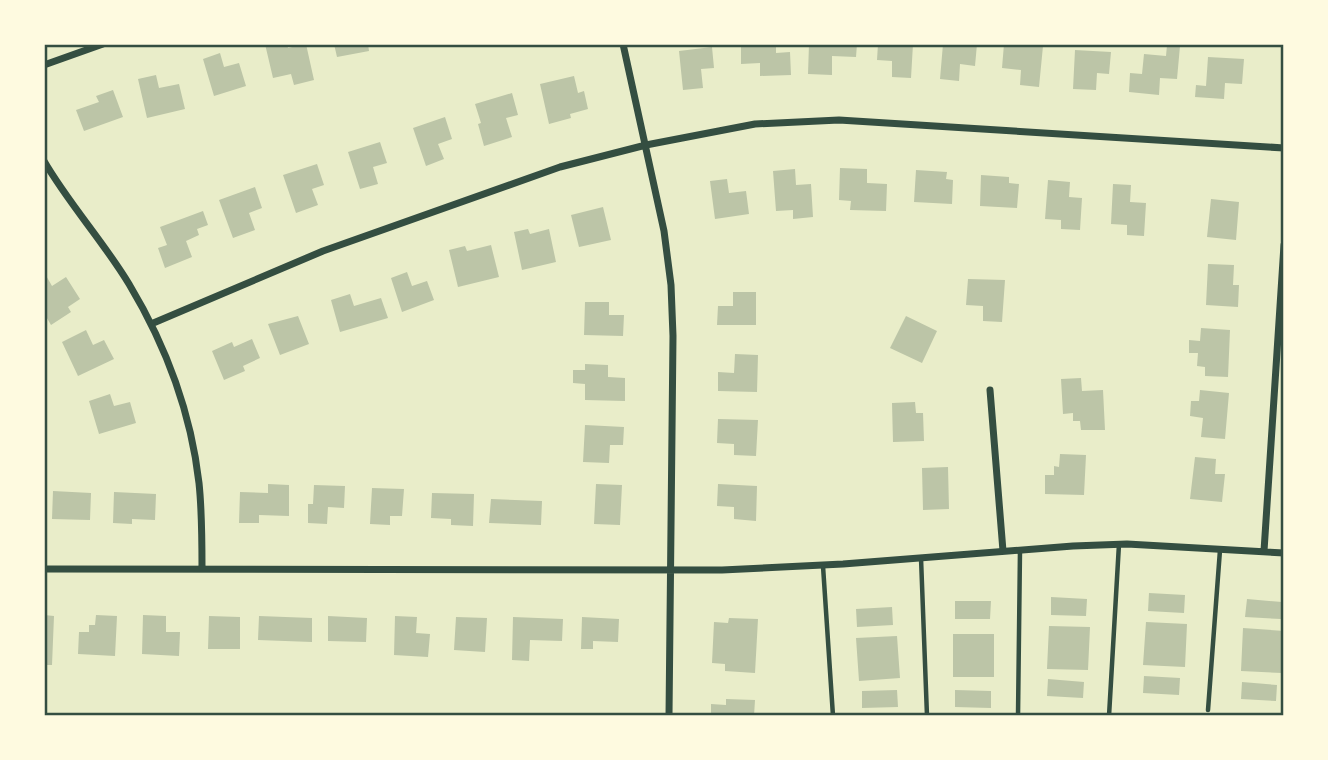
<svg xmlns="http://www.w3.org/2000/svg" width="1328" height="760" font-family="Manrope,sans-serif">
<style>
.building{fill:#bcc5a7}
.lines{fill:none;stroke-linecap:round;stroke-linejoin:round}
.service{stroke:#344e41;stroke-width:4.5}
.minor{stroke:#344e41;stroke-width:7}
.neatline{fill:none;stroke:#344e41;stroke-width:2.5}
</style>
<rect width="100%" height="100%" fill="#e9edc9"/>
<!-- building -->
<path class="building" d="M265,44H287L288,48L306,44L314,80L294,85L291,74L273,78Z
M334,44H368L369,51L337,57Z
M741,44H776V53L790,52L791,75L760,76V63L741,64Z
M809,44H857L856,57L832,56V75L808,74Z
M878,44H913L911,78L892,77V61L877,60Z
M943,44H977L975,66L960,64L959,81L940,79Z
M1004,44L1043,46L1039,87L1020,85L1021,70L1002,68Z
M1167,45L1180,46L1177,79L1160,78L1159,95L1129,92L1130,73L1142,74L1144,54L1166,56Z
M712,47L714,68L701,69L703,88L683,90L679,51Z
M1075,50L1111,52L1109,74L1097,73L1096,90L1073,89Z
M220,53L224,67L239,63L246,86L214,96L203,59Z
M1208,57L1244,59L1242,84L1225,83L1224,99L1195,97L1196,85L1206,86Z
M156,75L159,88L179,84L185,109L147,118L138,79Z
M574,76L578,93L584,91L588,109L570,114L571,118L549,124L540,84Z
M113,90L123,117L84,131L76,110L99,102L96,96Z
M512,93L518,115L506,118L512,137L484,146L478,124L481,123L475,104Z
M445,117L452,139L438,144L444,159L426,166L413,128Z
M380,142L387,163L373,167L378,184L360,189L348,152Z
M317,164L324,185L312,189L318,205L296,213L283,175Z
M840,168L867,169V183L887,184L886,211L850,210L851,201L839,200Z
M795,169L796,185L811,184L813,217L793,219V210L776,211L773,171Z
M916,170L947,172L946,179L953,180L952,204L914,202Z
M981,175L1009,177V183L1019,184L1017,208L980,206Z
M727,179L729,193L746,191L749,214L715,219L710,181Z
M1048,180L1070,182L1069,197L1082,198L1080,230L1061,229V220L1045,219Z
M1113,184L1131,185L1130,202L1146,203L1144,236L1127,235V225L1111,224Z
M255,187L262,208L249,213L255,230L233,238L219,200Z
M1211,199L1239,202L1236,240L1207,237Z
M603,207L611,240L579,247L571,215Z
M203,211L208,225L197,229L199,235L186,241L192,257L165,268L158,248L167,245L160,227Z
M528,229L530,234L549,229L556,262L522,270L514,232Z
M491,245L499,277L458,287L449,250L465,246L467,251Z
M1208,264L1234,265L1233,285H1239L1238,307L1206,305Z
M44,272L52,286L66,277L80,299L68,307L71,312L51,325L44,313Z
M407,272L412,286L427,281L434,300L402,312L391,278Z
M968,279L1005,280L1002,322L983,321V306L966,305Z
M733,292H756V325H717L718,306H733Z
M350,294L354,306L381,298L388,318L340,332L331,300Z
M585,302H609V315H624L623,336L584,335Z
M298,316L309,344L280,355L268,324Z
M906,316L937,331L922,363L890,348Z
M1201,328L1230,330L1228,377L1205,376V367L1197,366L1198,353H1189V340L1200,341Z
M86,330L93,345L104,340L114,359L78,376L62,342Z
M252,339L260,358L243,366L245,371L224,380L212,351L232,342L234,347Z
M735,354L758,355L757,392L718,391V372L734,373Z
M585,364L608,365V377L625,378V401L585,400V384L573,383V370H585Z
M1081,378L1082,391L1103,390L1105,430H1081L1080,421H1073V413L1063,414L1061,379Z
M1200,390L1229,393L1225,439L1201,437L1203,418L1190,416L1191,401H1199Z
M110,394L114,406L130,402L136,423L99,434L89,401Z
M915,402L916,413H923L924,441L893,442L892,403Z
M718,419L758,420L756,456L734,455V444L717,443Z
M585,425L624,427L623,445H610L609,463L583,462Z
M1060,454L1086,455L1084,495L1045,494V475H1054V466L1059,467Z
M1195,457L1216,459L1215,474H1225L1222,502L1190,499Z
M948,467L949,509L923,510L922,468Z
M268,484L289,485V516L259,515V523H239L240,492L268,493Z
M596,484L622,485L620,525L594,524Z
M718,484L757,486L756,521L734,519V507L717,506Z
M314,485L345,486L344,508L328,507L327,524L308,523V504H313Z
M372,488L404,489L402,516H390V525L370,524Z
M53,491L91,493L90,520L52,519Z
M114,492L156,494L155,520L132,519V524L113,523Z
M432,493L474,494L473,526L451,525V519L431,518Z
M491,499L542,501L541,525L489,523Z
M1149,593L1185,595L1184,613L1148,611Z
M1051,597L1087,599L1086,616L1051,615Z
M1247,599L1282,602L1281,619L1245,617Z
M955,601H991L990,619H955Z
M892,607L893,625L857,627L856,609Z
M44,615L54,616L52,665H44Z
M96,615L117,616L115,656L78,654L79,632H89V625H95Z
M143,615L166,616V632H180L179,656L142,654Z
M209,616L240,617V649H208Z
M259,616L312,618V642L258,640Z
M328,616L367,618L366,642L328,641Z
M395,616L417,617L416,633L430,634L428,657L394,655Z
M456,617L487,618L485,652L454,650Z
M513,617L563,619L562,641L530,640L529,661L512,660Z
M582,617L619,619L618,642L593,641V649H581Z
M729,618L758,619L755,673L725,671V664L712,663L714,622L728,623Z
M1146,622L1187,624L1185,667L1143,665Z
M1049,626L1090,627L1088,670L1047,669Z
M1243,628L1284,631L1282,673L1241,671Z
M953,634H994V677H953Z
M897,636L900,678L859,681L856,638Z
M1144,676L1180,678L1179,695L1143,693Z
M1048,679L1084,682L1083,698L1047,696Z
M1242,682L1277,685L1276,701L1241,699Z
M897,690L898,707L862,708V691Z
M955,690L991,691V708L955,707Z
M726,699L755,700L754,716H711V704L726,705Z"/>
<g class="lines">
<!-- service -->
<path class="service" d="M921,558L927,716
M823,566L833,716
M1208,710L1220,550
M1018,716L1020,550
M1109,716L1119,544"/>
<!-- minor -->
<path class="minor" d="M623,44L664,231L671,285L673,336L669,716
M44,65L103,44
M44,161C69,204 103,241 129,284C165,344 191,413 199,483C202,511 202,540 202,568
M151,324L323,251L560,167L646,145L755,124L839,120L1284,148
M990,390L1003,551
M1264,551L1284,245
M44,569L722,570L843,564L1073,546L1127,544L1284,553"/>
</g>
<!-- border -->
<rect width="1328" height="760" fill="none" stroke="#fefae0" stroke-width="91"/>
<rect x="46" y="46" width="1236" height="668" class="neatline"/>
</svg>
